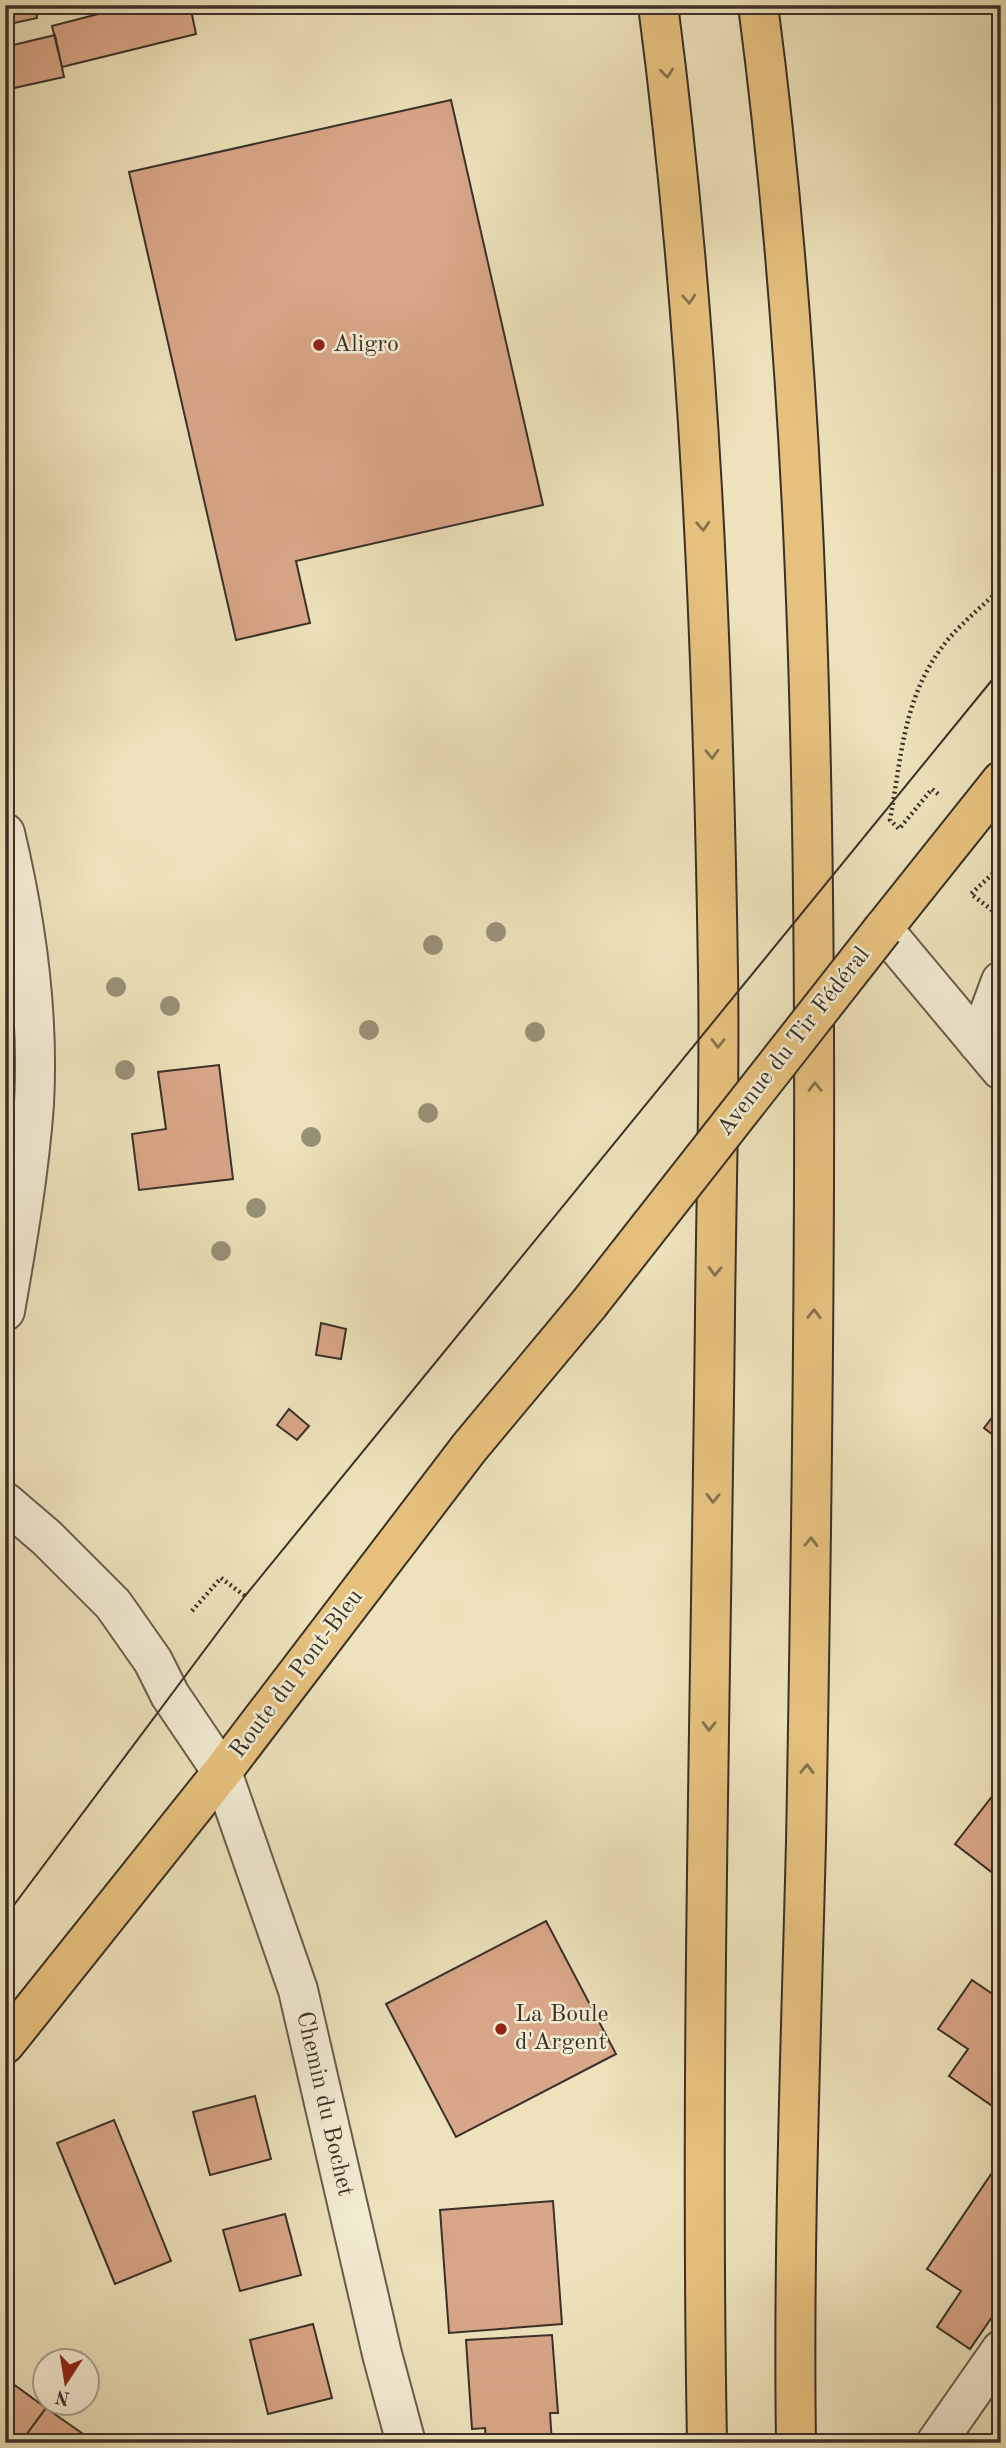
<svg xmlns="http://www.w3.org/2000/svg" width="1006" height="2448" font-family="'Old Standard TT',serif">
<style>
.building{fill:#d8a688;stroke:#3a3127;stroke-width:2}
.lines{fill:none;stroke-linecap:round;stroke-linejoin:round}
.minor-casing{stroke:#675d4c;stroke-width:42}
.major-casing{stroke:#3a3127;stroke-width:42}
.highway-casing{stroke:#3a3127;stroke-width:42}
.path{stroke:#3a3127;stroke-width:4.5;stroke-dasharray:2 3.5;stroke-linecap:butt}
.minor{stroke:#f3ecd3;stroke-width:38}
.major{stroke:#e6c17e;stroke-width:38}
.highway{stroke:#e6c17e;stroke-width:38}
.tram{stroke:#3a3127;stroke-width:2}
.major-bridge-casing{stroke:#3a3127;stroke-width:42;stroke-linecap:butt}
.major-bridge{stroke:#e6c17e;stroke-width:38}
.tree{fill:#989175}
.oneway{stroke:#87724e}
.poi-dot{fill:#8f2418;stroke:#f3ecd3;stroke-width:2.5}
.labels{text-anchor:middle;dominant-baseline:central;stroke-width:5;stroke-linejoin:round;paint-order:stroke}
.poi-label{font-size:24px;fill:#3a3127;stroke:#f3ecd3;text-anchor:start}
.street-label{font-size:24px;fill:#3a3127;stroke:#f3ecd3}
</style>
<rect width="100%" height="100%" fill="#ede2bb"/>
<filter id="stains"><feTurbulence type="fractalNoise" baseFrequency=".00286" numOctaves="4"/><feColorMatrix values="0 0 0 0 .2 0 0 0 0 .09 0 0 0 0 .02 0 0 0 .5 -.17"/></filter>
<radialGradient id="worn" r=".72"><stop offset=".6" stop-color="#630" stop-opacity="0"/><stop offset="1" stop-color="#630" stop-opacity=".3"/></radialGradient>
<!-- building -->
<path class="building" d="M5,5H35L37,18L5,25Z
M133,5H190L196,34L62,67L52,26Z
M55,35L64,77L5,90V47Z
M451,100L543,505L296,561L310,623L236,640L129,172Z
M219,1065L233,1179L139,1190L132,1134L166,1129L158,1072Z
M321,1323L346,1329L341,1359L316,1355Z
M1001,1406V1441L984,1428Z
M289,1409L309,1426L297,1440L277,1425Z
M1001,1785V1873L998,1877L955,1844Z
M546,1921L616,2054L456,2137L386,2004Z
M972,1980L997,1997L1001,1991V2112L949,2076L968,2049L938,2029Z
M255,2096L271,2159L210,2175L193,2112Z
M114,2120L171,2261L115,2284L57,2143Z
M1000,2161L1001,2304L970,2349L937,2327L961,2291L927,2269Z
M553,2201L562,2324L449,2333L440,2210Z
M285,2214L301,2275L240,2291L223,2230Z
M313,2324L332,2398L268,2414L250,2340Z
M552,2335L558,2413H550L552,2443H486L485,2428L472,2429L466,2340Z
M5,2378L46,2408L20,2443H5Z
M46,2408L86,2436L81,2443H28L23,2439Z"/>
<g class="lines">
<defs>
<path id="minor" d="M5,833C26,921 39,1014 34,1104C29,1174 17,1242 5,1311
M883,929L1001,1070
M978,1043L1001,981
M5,1502L47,1538L113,1604L153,1661L170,1695L222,1772L298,1990L382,2354L406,2443
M936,2443L1001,2350"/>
<path id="major" d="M883,929L1001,781
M5,2044L222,1772L469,1448L589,1304"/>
<path id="highway" d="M658,5C700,325 713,649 718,972C720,1086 716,1201 715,1315C711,1691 700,2067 707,2443
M758,5C803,346 813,690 814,1033C815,1303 811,1572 806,1842C801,2042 793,2243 796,2443"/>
</defs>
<!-- minor casing -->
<use href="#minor" class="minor-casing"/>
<!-- major casing -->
<use href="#major" class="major-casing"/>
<!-- highway casing -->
<use href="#highway" class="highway-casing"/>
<!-- path -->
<path class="path" d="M938,794L932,789L899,829L890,820C901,760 903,701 940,650C956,627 981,608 1001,588
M1001,866L971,894L1001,917
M192,1611L221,1578L245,1596"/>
<!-- minor -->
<use href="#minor" class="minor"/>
<!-- major -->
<use href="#major" class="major"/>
<!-- highway -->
<use href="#highway" class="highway"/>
<!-- tram -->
<path class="tram" d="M5,1917L245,1596L1001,669"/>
<defs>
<path id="major-bridge" d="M589,1304L883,929"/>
</defs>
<!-- major-bridge casing -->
<use href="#major-bridge" class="major-bridge-casing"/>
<!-- major-bridge -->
<use href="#major-bridge" class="major-bridge"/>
</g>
<!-- trees -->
<g class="tree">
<circle cx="496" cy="932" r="10"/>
<circle cx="433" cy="945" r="10"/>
<circle cx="116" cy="987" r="10"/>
<circle cx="170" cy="1006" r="10"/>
<circle cx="369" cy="1030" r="10"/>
<circle cx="535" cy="1032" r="10"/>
<circle cx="125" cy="1070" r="10"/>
<circle cx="428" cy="1113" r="10"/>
<circle cx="311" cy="1137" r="10"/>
<circle cx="256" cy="1208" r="10"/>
<circle cx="221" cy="1251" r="10"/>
</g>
<!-- one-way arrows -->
<defs><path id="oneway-chevron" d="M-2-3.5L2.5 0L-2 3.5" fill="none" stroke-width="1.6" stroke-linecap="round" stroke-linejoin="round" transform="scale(1.75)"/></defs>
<g class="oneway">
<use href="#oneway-chevron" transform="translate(667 73) rotate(84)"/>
<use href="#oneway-chevron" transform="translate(689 299) rotate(86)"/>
<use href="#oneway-chevron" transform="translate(703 526) rotate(87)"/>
<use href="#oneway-chevron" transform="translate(712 754) rotate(88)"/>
<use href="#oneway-chevron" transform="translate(718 1043) rotate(91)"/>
<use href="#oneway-chevron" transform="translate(815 1087) rotate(-90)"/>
<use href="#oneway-chevron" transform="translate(715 1271) rotate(91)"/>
<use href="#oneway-chevron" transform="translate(814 1314) rotate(-89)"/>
<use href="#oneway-chevron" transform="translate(713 1498) rotate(91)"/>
<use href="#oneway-chevron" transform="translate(811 1542) rotate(-89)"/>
<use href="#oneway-chevron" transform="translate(709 1726) rotate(91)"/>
<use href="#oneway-chevron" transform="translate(807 1769) rotate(-89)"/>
</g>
<!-- markers -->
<g class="poi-dot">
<circle cx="319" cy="345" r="7"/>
<circle cx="501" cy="2029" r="7"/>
</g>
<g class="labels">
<!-- poi labels -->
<g class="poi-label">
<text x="333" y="345">Aligro</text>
<text x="515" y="2015">La Boule<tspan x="515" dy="28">d'Argent</tspan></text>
</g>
<!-- street labels -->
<g class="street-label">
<text transform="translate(794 1042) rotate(-52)">Avenue du Tir Fédéral</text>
<text transform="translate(297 1674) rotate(-53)">Route du Pont-Bleu</text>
<text transform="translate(324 2104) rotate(77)">Chemin du Bochet</text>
</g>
</g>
<!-- margin -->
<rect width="1006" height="2448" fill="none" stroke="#ede2bb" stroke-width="28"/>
<rect x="7" y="7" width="992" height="2434" fill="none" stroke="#3a3127" stroke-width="3.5"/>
<rect x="14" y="14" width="978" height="2420" fill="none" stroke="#3a3127" stroke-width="2"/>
<!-- north arrow -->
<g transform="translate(66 2382) rotate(192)"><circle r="33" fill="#f3ecd3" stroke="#a9a18e" stroke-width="2"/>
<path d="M0-5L12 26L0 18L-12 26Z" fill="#8f2418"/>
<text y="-10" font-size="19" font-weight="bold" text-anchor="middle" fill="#3a3127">N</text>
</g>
<rect width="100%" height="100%" filter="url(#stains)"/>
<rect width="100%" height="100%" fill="url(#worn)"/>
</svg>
